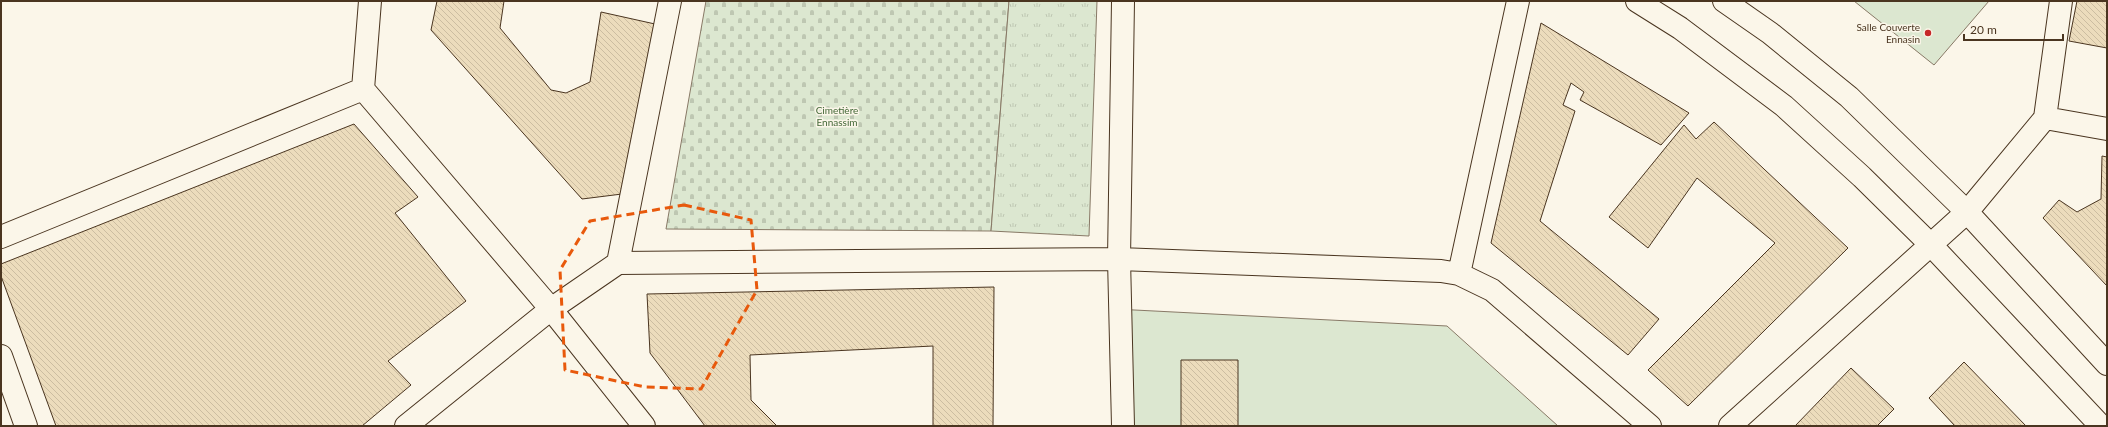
<svg xmlns="http://www.w3.org/2000/svg" width="2108" height="427" font-family="Lato,sans-serif">
<style>
.grass{fill:#dce7d0;stroke:#887966}
.cemetery{fill:url(#cemetery-stones);stroke:#887966}
.park{fill:url(#park-tufts);stroke:#887966}
.building{fill:url(#building-back-hatch);stroke:#4a3520}
.lines{fill:none;stroke-linecap:round;stroke-linejoin:round}
.minor-casing{stroke:#4a3520;stroke-width:24}
.minor{stroke:#fbf6e9;stroke-width:22}
.marked{fill:none;stroke:#e8590c;stroke-width:3;stroke-dasharray:8 5;stroke-linejoin:round}
.poi-dot{fill:#c62828;stroke:#fbf6e9;stroke-width:1.5}
.labels{text-anchor:middle;dominant-baseline:central;stroke-width:3;stroke-linejoin:round;paint-order:stroke}
.poi-label{font-size:10px;fill:#4a3520;stroke:#fbf6e9;text-anchor:end}
.park-label{font-size:10px;fill:#436837;stroke:#fbf6e9}
</style>
<defs>
<pattern id="cemetery-stones" width="16" height="16" patternUnits="userSpaceOnUse"><rect width="16" height="16" fill="#dce7d0"/><path d="M2 7V4a2 2 0 0 1 4 0v3zM10 15v-3a2 2 0 0 1 4 0v3z" fill="#bec7b2"/></pattern>
<pattern id="park-tufts" width="24" height="20" patternUnits="userSpaceOnUse"><rect width="24" height="20" fill="#dce7d0"/><path d="M3 7l-1-3M5 7V3M7 7l1-3M15 17l-1-3M17 17v-4M19 17l1-3" fill="none" stroke="#bec7b2"/></pattern>
<pattern id="building-back-hatch" width="6" height="6" patternUnits="userSpaceOnUse"><rect width="6" height="6" fill="#ecdcbc"/><path d="M-1 5l2 2M0 0l6 6M5-1l2 2" fill="none" stroke="#ccbda1"/></pattern>
</defs>
<rect width="100%" height="100%" fill="#fbf6e9"/>
<!-- grass -->
<path class="grass" d="M1854,1H1989L1934,65Z
M1115,309L1447,326L1558,426H1112Z"/>
<!-- cemetery -->
<path class="cemetery" d="M706,1H1009L991,231L666,229Z"/>
<!-- park -->
<path class="park" d="M1009,1H1097L1089,236L991,231Z"/>
<!-- building -->
<path class="building" d="M437,1H504L500,28L551,90L566,93L590,82L601,12L655,24L622,194L582,199L431,30Z
M2077,1H2107V48L2069,41Z
M1541,23L1689,113L1661,145L1580,100L1584,92L1571,83L1563,105L1575,111L1540,221L1659,319L1628,355L1491,243Z
M1714,122L1848,248L1688,406L1648,370L1775,243L1697,178L1648,248L1609,217L1684,125L1696,139Z
M354,124L418,197L395,213L466,301L388,361L411,385L362,426H56L1,276V264Z
M2102,156L2107,157V286L2043,218L2059,200L2077,212L2101,199Z
M994,287L993,426H933V346L750,355L751,400L777,426H705L650,353L647,294Z
M1181,360H1238V426H1181Z
M1964,362L2026,426H1955L1929,398Z
M1851,368L1894,409L1877,426H1795Z"/>
<g class="lines">
<defs>
<path id="minor" d="M370,1L363,89L551,309L644,426
M1123,1L1119,259L1123,426
M1637,1L1680,28L1784,106L1862,177L1932,246L2101,426
M1724,1L1770,33L1849,97L1967,212L2107,364
M2045,118L2061,1
M1,237L363,89
M618,263L670,1
M1459,274L1518,1
M1,356L26,426
M406,426L551,309L618,263L1119,259L1441,271L1459,274L1492,290L1650,426
M1730,426L1967,212L2045,118L2107,129"/>
</defs>
<!-- minor casing -->
<use href="#minor" class="minor-casing"/>
<!-- minor -->
<use href="#minor" class="minor"/>
</g>
<!-- marked area -->
<path class="marked" d="M684,205L751,220L757,290L701,389L645,387L565,370L560,270L590,221Z"/>
<!-- markers -->
<circle class="poi-dot" cx="1928" cy="33" r="4"/>
<g class="labels">
<!-- poi labels -->
<g class="poi-label">
<text x="1920" y="27">Salle Couverte<tspan x="1920" dy="12">Ennasin</tspan></text>
</g>
<!-- park labels -->
<g class="park-label">
<text x="837" y="110">Cimetière<tspan x="837" dy="12">Ennassim</tspan></text>
</g>
</g>
<!-- border -->
<rect width="2108" height="427" fill="none" stroke="#4a3520" stroke-width="4"/>
<!-- scale -->
<path d="M1964 34v6h99v-6" fill="none" stroke="#4a3520" stroke-width="2"/>
<text x="1970" y="34" font-size="12" fill="#4a3520" stroke="#fbf6e9" stroke-width="3" paint-order="stroke">20 m</text>
</svg>
